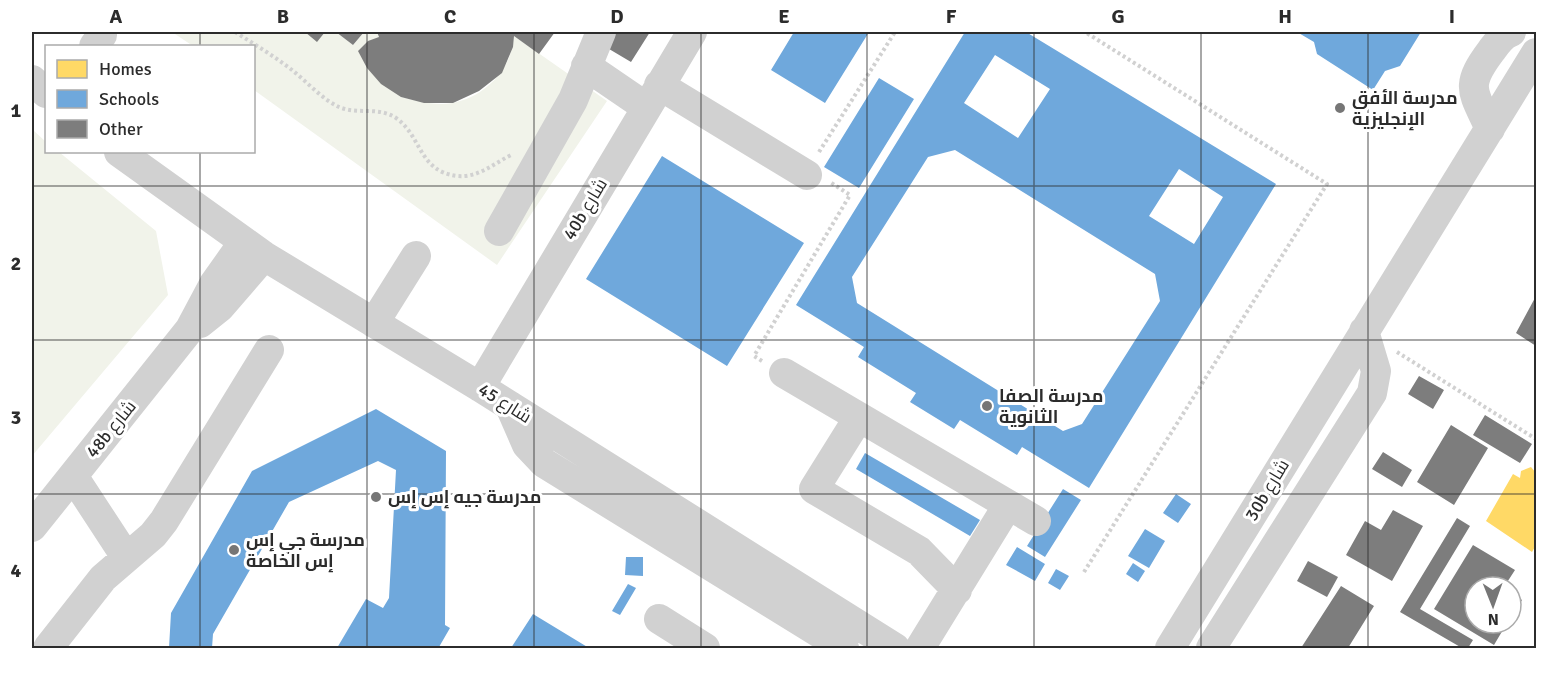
<svg xmlns="http://www.w3.org/2000/svg" width="1568" height="680" font-family="Signika,Cairo,sans-serif">
<style>
.green{fill:#f1f3ea}
.homes{fill:#ffd966}
.schools{fill:#6fa8dc;fill-rule:evenodd}
.building{fill:#7d7d7d}
.lines{fill:none;stroke-linecap:round;stroke-linejoin:round}
.path{stroke:#d1d1d1;stroke-width:4;stroke-dasharray:3 3;stroke-linecap:butt}
.minor{stroke:#d1d1d1;stroke-width:30}
.grid{fill:none;stroke:#2c2c2c;stroke-width:1.5;stroke-opacity:0.55}
.poi-dot{fill:#767676;stroke:#fff;stroke-width:2}
.labels{text-anchor:middle;dominant-baseline:central;stroke-width:6;stroke-linejoin:round;paint-order:stroke}
.poi-label{font-size:18px;font-weight:bold;fill:#2c2c2c;stroke:#fff;text-anchor:start}
.street-label{font-size:18px;fill:#2c2c2c;stroke:#fff}
.neatline{fill:none;stroke:#2c2c2c;stroke-width:2}
.grid-label{font-size:20px;text-anchor:middle;font-weight:bold;fill:#2c2c2c}
</style>
<rect width="100%" height="100%" fill="#fff"/>
<!-- green -->
<path class="green" d="M172,32H305L317,41L325,32H336L353,45L364,32H377L401,97C418,101 435,106 452,103C485,97 512,69 514,36L607,101L497,265L254,90V46H193Z
M32,129L46,142V152H59L156,231L168,295L32,456Z"/>
<!-- homes -->
<path class="homes" d="M1531,467L1536,473V545L1532,552L1486,521L1513,474L1520,478L1521,471Z"/>
<!-- schools -->
<path class="schools" d="M794,32H869L825,103L771,70Z
M965,32H1026L1276,184L1089,488L1022,447L1017,455L960,420L954,429L910,402L916,393L858,357L864,347L796,305ZM995,55L1050,89L1018,138L964,103ZM955,150L1155,274L1160,301L1082,424L1063,431L857,303L852,277L928,157ZM1179,169L1223,197L1194,244L1149,216Z
M1297,32H1421L1400,66L1385,71L1373,90L1317,54L1314,42Z
M879,78L914,99L859,188L824,167Z
M662,156L804,243L727,366L586,279Z
M376,409L446,451L445,625L450,628L439,647L442,648H337L366,599L383,608L389,598L396,470L378,461L289,502L213,634L212,648H169L171,613L252,471Z
M865,453L980,520L970,536L856,469Z
M1063,489L1081,500L1045,557L1027,546Z
M1176,494L1191,504L1178,523L1163,513Z
M1145,529L1165,541L1149,568L1128,556Z
M1017,547L1045,564L1035,581L1006,565Z
M626,557H643V576L625,575Z
M1133,563L1145,571L1138,582L1126,574Z
M1056,569L1069,576L1060,590L1048,583Z
M628,584L636,588L620,615L612,611Z
M533,614L589,648H511Z"/>
<!-- building -->
<path class="building" d="M305,32H325L317,42Z
M336,32H364L353,45Z
M377,32H555L539,54L514,36L513,47L502,73L479,91L453,103H424L401,97L381,84L367,68L358,51L368,41L379,37Z
M613,32H650L631,62L604,46Z
M1536,296V346L1516,333Z
M1419,376L1444,390L1433,409L1408,394Z
M1485,415L1532,444L1520,463L1473,435Z
M1451,425L1488,448L1454,505L1417,482Z
M1383,452L1412,470L1402,487L1372,469Z
M1393,510L1423,526L1392,581L1346,555L1365,521L1381,530Z
M1457,518L1470,526L1420,609L1473,640L1468,648H1462L1400,612Z
M1473,545L1515,570L1504,587H1475V623H1507L1494,645L1434,609Z
M1308,561L1338,577L1327,597L1297,581Z
M1341,586L1374,606L1348,648H1301Z
M1511,593L1522,600L1511,617Z"/>
<g class="lines">
<!-- path -->
<path class="path" d="M235,32C254,44 274,56 292,70C307,82 322,99 339,107C358,115 378,106 396,118C422,136 418,171 457,176C478,178 493,164 511,155
M819,152L895,32
M1397,352L1536,439
M762,361L754,356L850,195L830,182
M1084,572L1327,184L1085,32"/>
<!-- minor -->
<path class="minor" d="M94,46L102,35
M586,66L646,107
M32,80L46,93
M659,85L807,175
M1490,129C1473,91 1464,87 1491,51C1497,43 1502,35 1511,32
M119,152L264,256L480,387L895,648
M499,231L573,100L601,32
M200,323L220,307L264,256
M374,323L416,256
M784,373L1036,521
M480,387L692,32
M510,406L527,445L544,463L844,648
M859,417L814,489L919,551L957,590
M73,476L126,557
M32,527L190,329L214,284L243,243
M659,619L705,648
M48,648L103,578L153,535L164,521L269,350
M920,648L1008,505
M1170,648L1536,53
M1211,648L1372,393L1376,371L1364,331"/>
</g>
<!-- grid -->
<path class="grid" d="M200,32V46M367,32V648M534,32V648M701,32V648M867,32V648M1034,32V648M1201,32V648M1368,32V648M200,152V648M32,186H1536M32,340H1536M32,494H1536"/>
<!-- markers -->
<g class="poi-dot">
<circle cx="1340" cy="108" r="6"/>
<circle cx="987" cy="406" r="6"/>
<circle cx="376" cy="497" r="6"/>
<circle cx="234" cy="550" r="6"/>
</g>
<g class="labels">
<!-- poi labels -->
<g class="poi-label">
<text x="1352" y="98">مدرسة الأفق<tspan x="1352" dy="21">الإنجليزية</tspan></text>
<text x="999" y="396">مدرسة الصفا<tspan x="999" dy="21">الثانوية</tspan></text>
<text x="388" y="497">مدرسة جيه إس إس</text>
<text x="246" y="540">مدرسة جي إس<tspan x="246" dy="21">إس الخاصة</tspan></text>
</g>
<!-- street labels -->
<g class="street-label">
<text transform="translate(585 209) rotate(-59)">40b شارع</text>
<text transform="translate(505 403) rotate(32)">شارع 45</text>
<text transform="translate(111 429) rotate(-51)">48b شارع</text>
<text transform="translate(1267 490) rotate(-59)">30b شارع</text>
</g>
</g>
<!-- border -->
<rect width="1568" height="680" fill="none" stroke="#ffffff" stroke-width="66"/>
<!-- legend -->
<rect x="45" y="45" width="210" height="108" fill="#ffffff" stroke="#ababab" stroke-width="1.5"/>
<rect x="57" y="60" width="30" height="18" fill="#ffd966" stroke="#ababab" stroke-width="1.5"/>
<text x="99" y="75" font-size="18" fill="#2c2c2c">Homes</text>
<rect x="57" y="90" width="30" height="18" fill="#6fa8dc" stroke="#ababab" stroke-width="1.5"/>
<text x="99" y="105" font-size="18" fill="#2c2c2c">Schools</text>
<rect x="57" y="120" width="30" height="18" fill="#7d7d7d" stroke="#ababab" stroke-width="1.5"/>
<text x="99" y="135" font-size="18" fill="#2c2c2c">Other</text>
<!-- north arrow -->
<g transform="translate(1493 605) rotate(179)"><circle r="28" fill="#ffffff" stroke="#ababab" stroke-width="1.5"/>
<path d="M0-4.5L10 22L0 15L-10 22Z" fill="#767676"/>
<text y="-9" font-size="16" font-weight="bold" text-anchor="middle" fill="#2c2c2c">N</text>
</g>
<rect x="33" y="33" width="1502" height="614" class="neatline"/>
<g class="grid-label">
<text x="116" y="23">A</text>
<text x="283" y="23">B</text>
<text x="450" y="23">C</text>
<text x="617" y="23">D</text>
<text x="784" y="23">E</text>
<text x="951" y="23">F</text>
<text x="1118" y="23">G</text>
<text x="1285" y="23">H</text>
<text x="1452" y="23">I</text>
<text x="16" y="117">1</text>
<text x="16" y="270">2</text>
<text x="16" y="424">3</text>
<text x="16" y="577">4</text>
</g>
</svg>
